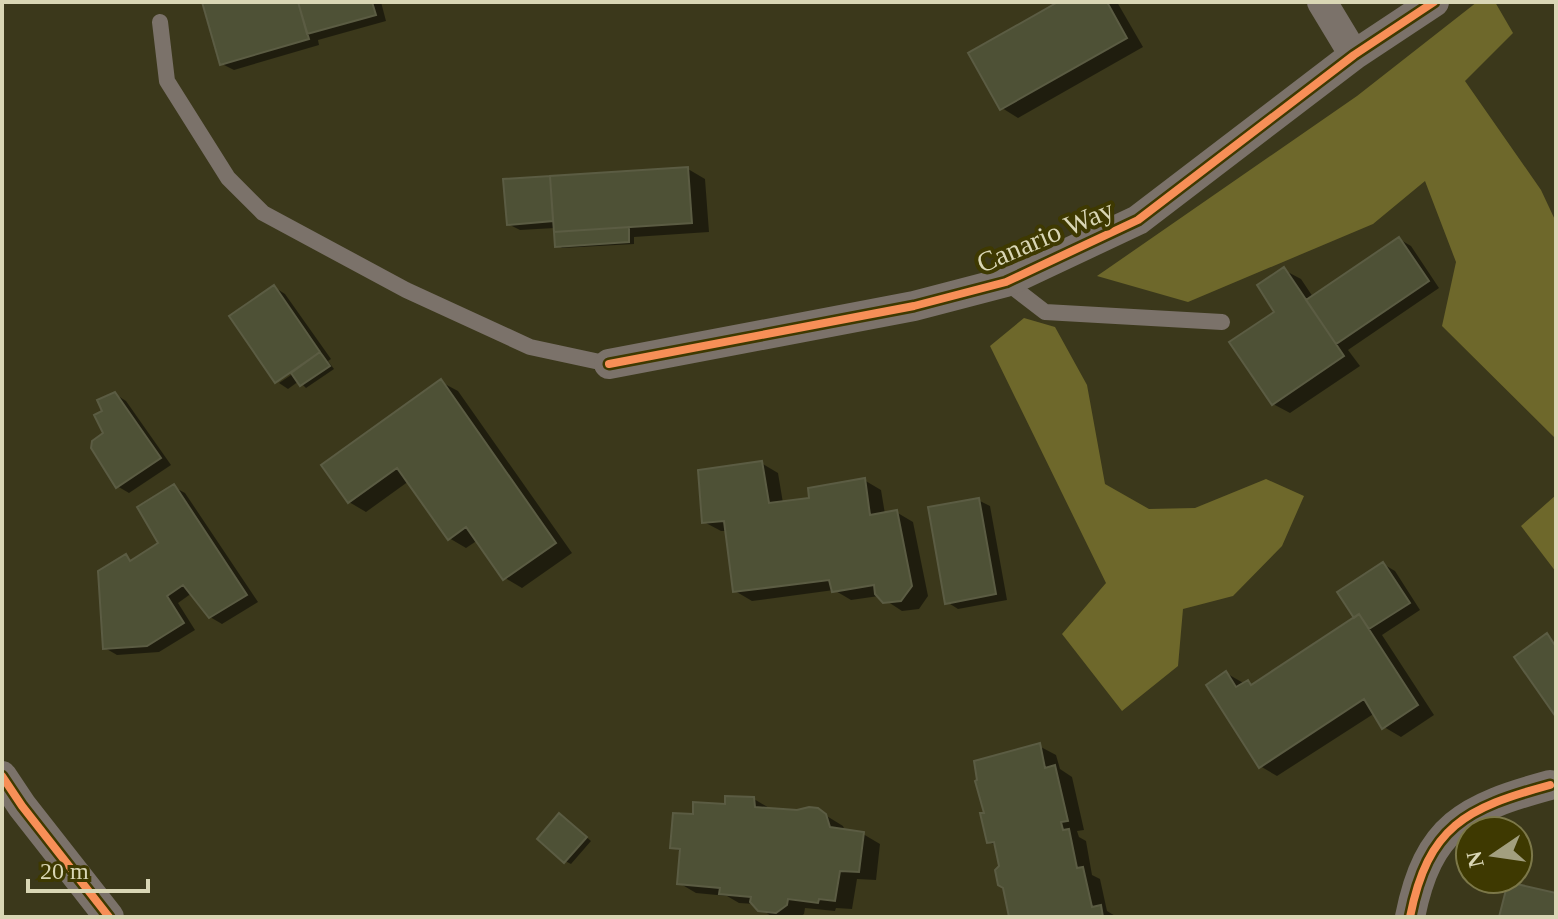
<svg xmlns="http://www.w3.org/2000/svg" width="1558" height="919" font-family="'Times New Roman',serif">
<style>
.green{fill:#6e682b}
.shadow{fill:#0007}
.building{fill:#4e5136;stroke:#5b5c43;stroke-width:2}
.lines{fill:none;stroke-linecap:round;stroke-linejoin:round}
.lane{stroke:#7b726a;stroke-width:16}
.street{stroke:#7b726a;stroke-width:30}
.cycleway-casing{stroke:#3e3901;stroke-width:13}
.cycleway{stroke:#f78f57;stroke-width:8}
.labels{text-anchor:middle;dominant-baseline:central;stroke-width:8;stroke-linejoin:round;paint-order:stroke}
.street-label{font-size:28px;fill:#d9d6b5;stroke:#3e3901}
</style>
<rect width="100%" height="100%" fill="#3b381b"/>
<!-- green -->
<path class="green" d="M1477,2H1495L1513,33L1465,81L1541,190L1556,222V439L1442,326L1456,262L1425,181L1373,224L1188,302L1097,276L1357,96Z
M1024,318L1055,327L1087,385L1105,484L1149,509L1195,508L1266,479L1304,496L1282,546L1233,596L1183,609L1178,666L1122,711L1062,634L1106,583L990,346Z
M1556,495V572L1521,526Z"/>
<!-- shadow -->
<path class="shadow" d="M204,2H381L386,21L318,40L319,45L234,70L222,64Z
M1062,2H1117L1143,47L1018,118L1002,108Z
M688,169L705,179L709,232L634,237V244L562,248L557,245L555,228L520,230L508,224L506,181Z
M1399,239L1411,246L1439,288L1348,350L1360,366L1290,413L1273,404L1277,312L1284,270L1301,279L1313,297Z
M274,287L285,294L331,359L328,361L334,369L306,388L299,381L288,389L279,383L294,373L291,370Z
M441,382L458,391L572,553L522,588L505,578L478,540L466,548L449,538L409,481L366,512L349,502Z
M115,394L126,401L171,465L129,493L117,486L106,433Z
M761,463L778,473L783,503L811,500L864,480L881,490L885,514L896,512L913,522L928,596L919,609L902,611L879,596L851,600L834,590L752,601L735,591L727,531H721L704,522Z
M174,487L185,493L258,602L222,624L210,617L192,593L178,603L195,630L159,652L117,655L105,648L126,557L133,561L160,543Z
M978,500L990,506L1007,600L958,609L947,602Z
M1383,564L1395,571L1420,610L1382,635L1434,715L1401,737L1384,727L1375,713L1277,776L1260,766L1226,673L1245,684L1248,682L1254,685L1357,618Z
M1039,746L1056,755L1060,769L1072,777L1084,830L1077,831L1079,837L1086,841L1092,875L1100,879L1107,911L1117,917H1011L997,846L989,842Z
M754,799L771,809L798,812L817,810L843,826L845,831L863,834L880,844L876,880L857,879L852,909L836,908L835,911L805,908L804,914L800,917H772L755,904L739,903L727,896L696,893L679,883L682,852L672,847L695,816Z
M565,819L591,841L571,864L565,861Z"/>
<!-- building -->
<path class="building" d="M202,2H298L309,39L220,65Z
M298,2H372L376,15L307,34Z
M1058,2H1107L1127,38L1000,110L968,53Z
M688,167L692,223L554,232L550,176Z
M550,176L553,221L507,225L503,179Z
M629,227V242L555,247L554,232Z
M1399,237L1429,281L1336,344L1306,300Z
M1284,267L1344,356L1272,405L1229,342L1274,312L1257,285Z
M274,285L320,352L275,383L229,316Z
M320,352L330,366L300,386L291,373Z
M441,379L556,543L503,580L466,527L448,540L397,468L348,503L321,465Z
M115,392L161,458L116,488L91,448L92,441L103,433L94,415L102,411L97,400Z
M762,461L769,503L809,498L808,488L865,478L870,515L897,510L912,586L901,601L883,603L875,594L874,585L832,592L829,580L733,592L724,521L702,523L698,470Z
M174,484L247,595L209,618L183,585L167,596L184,623L147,646L103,649L98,571L126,554L130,561L158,543L137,507Z
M979,498L996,594L945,604L928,507Z
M1383,562L1410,603L1369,629L1359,614L1354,618L1337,592Z
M1359,614L1418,705L1382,729L1364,699L1259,768L1206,685L1226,671L1236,687L1248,680L1251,685Z
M1547,633L1556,647V717L1514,657Z
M1040,743L1045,768L1055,765L1068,821L1061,822L1063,830L1069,829L1077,868L1083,867L1092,907L1101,905L1103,917H1009L1003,888L998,885L995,870L999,866L994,842L987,843L980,813H984L975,781L977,780L974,761Z
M725,796L754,797L755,807L797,810L809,807L818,808L826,814L830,827L864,832L859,872L840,871L835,901L819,899L818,903L788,899L787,905L776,913L758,911L750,902L751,897L719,894L720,888L677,884L680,849L670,848L673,813L693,814V802L725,804Z
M559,813L587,837L564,863L537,839Z
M1508,882L1556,893V917H1499Z"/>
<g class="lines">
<!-- lane -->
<path class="lane" d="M160,22L167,81L228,178L263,213L406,290L530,347L609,364
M1006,282L1045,312L1222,322"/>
<!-- street -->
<path class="street" d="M1322,2L1354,55
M609,364L914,306L1006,282L1138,220L1354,55L1434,2
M2,776L22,806L109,917
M1410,917C1428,826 1466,808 1550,785"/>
<defs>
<path id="cycleway" d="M609,364L914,306L1006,282L1138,220L1354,55L1434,2
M2,776L22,806L109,917
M1410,917C1428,826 1466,808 1550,785"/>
</defs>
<!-- cycleway casing -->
<use href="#cycleway" class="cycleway-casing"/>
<!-- cycleway -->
<use href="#cycleway" class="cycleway"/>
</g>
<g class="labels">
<!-- street labels -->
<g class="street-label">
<text transform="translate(1045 236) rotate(-23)">Canario Way</text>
</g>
</g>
<!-- border -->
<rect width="1558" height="919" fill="none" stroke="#d9d6b5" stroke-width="8"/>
<!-- north arrow -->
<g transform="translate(1494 855) rotate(257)"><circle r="38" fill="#3e3901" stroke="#7c7849" stroke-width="2"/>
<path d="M0-6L14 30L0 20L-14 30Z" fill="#a29f7f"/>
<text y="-12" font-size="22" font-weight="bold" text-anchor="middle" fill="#d9d6b5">N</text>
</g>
<!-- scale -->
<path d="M28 879v12h120v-12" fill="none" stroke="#d9d6b5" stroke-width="4"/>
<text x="40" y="879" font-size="24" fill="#d9d6b5" stroke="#3e3901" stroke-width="6" paint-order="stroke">20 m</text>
</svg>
